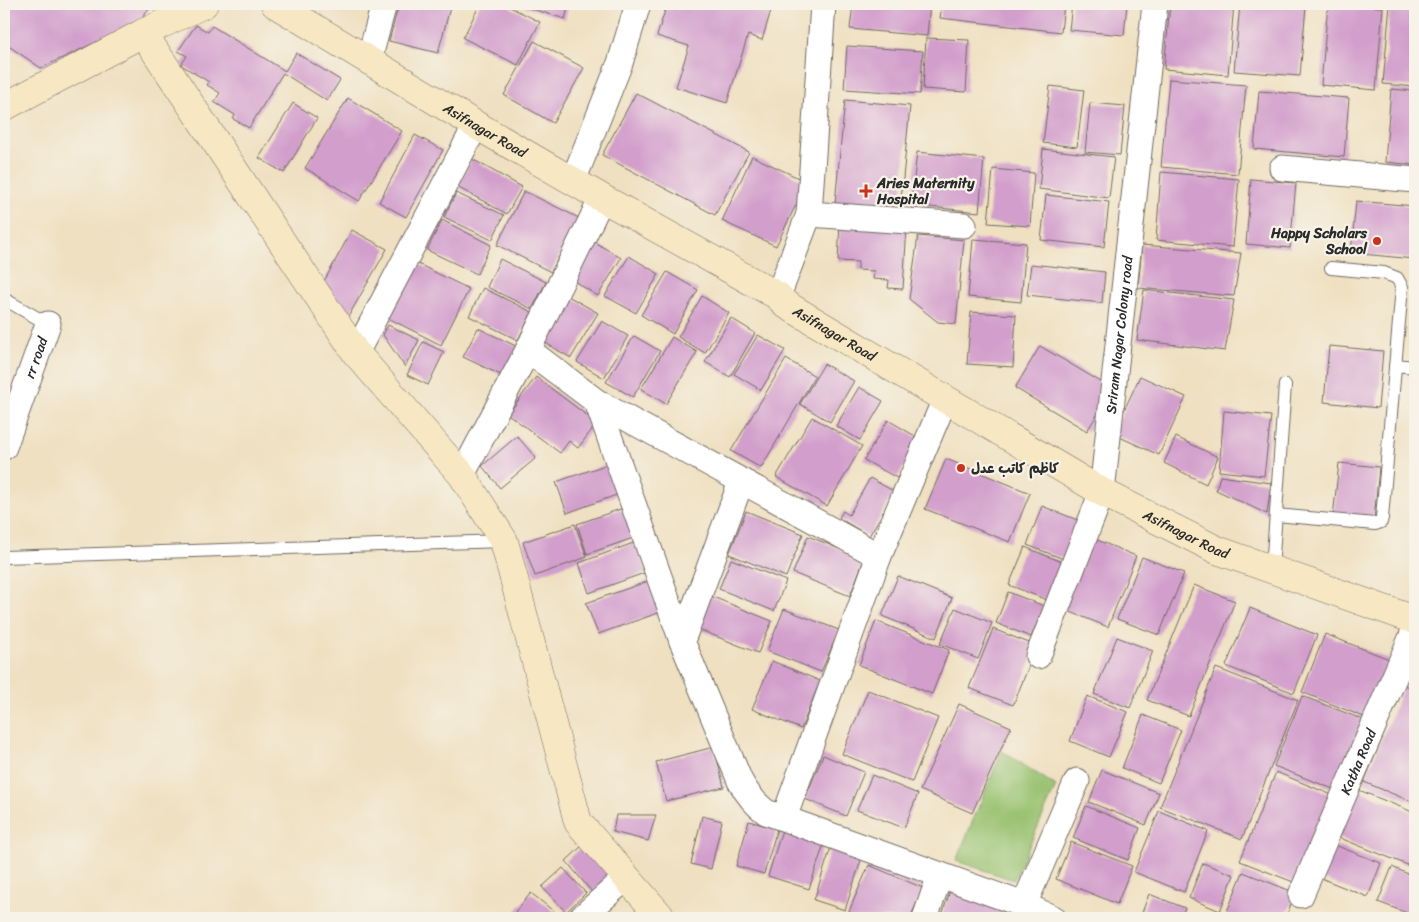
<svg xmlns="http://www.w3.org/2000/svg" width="1419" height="922" font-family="Sriracha,'Playpen Sans Arabic',sans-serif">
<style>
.green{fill:#97c16e;stroke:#61764c}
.building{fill:#d29ecc}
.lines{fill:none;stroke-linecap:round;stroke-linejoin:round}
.lane-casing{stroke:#706a60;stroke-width:14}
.street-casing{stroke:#706a60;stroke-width:27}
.secondary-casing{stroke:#706a60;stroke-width:29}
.lane{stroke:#fff;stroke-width:12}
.street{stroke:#fff;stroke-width:25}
.secondary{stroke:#f7e8c3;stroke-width:28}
.poi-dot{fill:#c8321e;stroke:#f7f3e8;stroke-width:2}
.labels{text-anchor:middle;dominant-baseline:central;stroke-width:4.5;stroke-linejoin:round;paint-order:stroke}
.street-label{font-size:14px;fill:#2b2b2b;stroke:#f7f3e8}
.poi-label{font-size:14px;font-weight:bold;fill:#2b2b2b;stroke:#f7f3e8;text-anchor:start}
</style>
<rect width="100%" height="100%" fill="#f7f3e8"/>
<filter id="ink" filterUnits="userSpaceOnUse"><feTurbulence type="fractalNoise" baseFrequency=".02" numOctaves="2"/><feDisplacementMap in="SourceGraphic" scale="10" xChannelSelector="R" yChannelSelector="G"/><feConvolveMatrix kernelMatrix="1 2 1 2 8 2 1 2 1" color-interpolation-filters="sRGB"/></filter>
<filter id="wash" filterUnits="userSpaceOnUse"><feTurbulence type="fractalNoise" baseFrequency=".0096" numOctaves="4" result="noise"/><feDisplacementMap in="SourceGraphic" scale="20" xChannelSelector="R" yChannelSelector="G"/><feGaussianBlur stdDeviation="1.12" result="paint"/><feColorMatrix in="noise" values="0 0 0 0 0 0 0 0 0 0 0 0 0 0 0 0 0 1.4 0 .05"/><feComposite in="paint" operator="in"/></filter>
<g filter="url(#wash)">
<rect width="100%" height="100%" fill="#efe0c1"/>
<!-- green -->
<path class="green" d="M1002,751L1056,786L1014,880L956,861Z"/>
<g id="blocks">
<!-- building -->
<path class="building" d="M4,4H153L139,22L41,68L4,43Z
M399,4H451L438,53L389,41Z
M480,4H504L540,22L518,65L463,38Z
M516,4H569L565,19Z
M667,4H773L762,40L748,35L727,103L676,87L689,46L657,36Z
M853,4H930L927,36L850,29Z
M942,4H1064L1061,32L940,18Z
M1072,4H1127L1124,35L1069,30Z
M1170,4H1234L1228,75L1164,69Z
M1240,4H1277L1306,6L1300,76L1234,71Z
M1328,4L1383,7L1376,90L1321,85Z
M1390,4L1415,5V87L1383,84Z
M196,25L208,32L212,26L285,71L296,53L340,80L327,101L283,73L249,128L233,119L235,115L214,102L220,93L207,85L209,82L181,65L187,56L178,51Z
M926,38L969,40L966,92L923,89Z
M534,41L584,68L553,123L504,95Z
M847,46L923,51L920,94L844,89Z
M1169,79L1246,85L1238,174L1161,167Z
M1050,86L1084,90L1077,147L1043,143Z
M1391,89L1415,91V165L1385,162Z
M1259,91L1349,98L1344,157L1254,149Z
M636,93L749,152L715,215L602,155Z
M348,98L402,131L359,201L305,168Z
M845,100L910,106L900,209L835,203Z
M293,103L317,118L284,173L259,158Z
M1090,103L1125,106L1120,155L1085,152Z
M415,135L443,150L406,217L379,202Z
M1043,149L1114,157L1109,198L1039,189Z
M917,152L984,159L979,212L911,205Z
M752,156L807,182L776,246L722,221Z
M472,159L522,187L507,214L457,187Z
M993,169L1034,173L1030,226L988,223Z
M1161,172L1239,179L1233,247L1156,240Z
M1251,179L1296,183L1290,248L1246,244Z
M524,191L579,218L551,272L497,245Z
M456,193L504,215L492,240L444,217Z
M1046,195L1109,202L1104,247L1041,240Z
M1356,201L1415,206V239L1414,259L1351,253Z
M442,220L491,245L477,274L427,250Z
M840,223L907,227L903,289L888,288L889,280L873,279L874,271L858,270V262L838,261Z
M352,230L387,249L348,317L322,285Z
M918,236L964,240L956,324L938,322L909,299Z
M973,239L1026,243L1021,302L968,297Z
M591,240L621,258L598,296L569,278Z
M1142,245L1241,253L1234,296L1138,288Z
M629,256L659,274L636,313L605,296Z
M500,259L546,282L532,309L487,287Z
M416,263L469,289L441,345L388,318Z
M1031,264L1105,272L1102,303L1027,295Z
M667,272L698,290L673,334L641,315Z
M483,288L532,312L518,340L469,316Z
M1144,290L1234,300L1225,351L1137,340Z
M568,296L598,313L571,358L542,341Z
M702,296L729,313L705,353L678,337Z
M971,312L1016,315L1013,367L967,364Z
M731,318L755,333L730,377L705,362Z
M602,321L628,336L604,378L577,362Z
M388,325L419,340L405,367L383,335Z
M478,328L520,348L505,377L463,357Z
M758,335L785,350L761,390L734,374Z
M634,336L660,351L633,397L606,382Z
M672,337L697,352L666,404L641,389Z
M423,342L444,352L428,385L407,375Z
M1040,346L1113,389L1087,431L1015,388Z
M1329,346L1383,351L1378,408L1324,402Z
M786,359L815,376L761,468L731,451Z
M824,364L854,381L830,422L800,404Z
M1140,376L1186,397L1159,455L1113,434Z
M536,377L597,423L578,448L569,441L560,453L508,414Z
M859,387L883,401L860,440L836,426Z
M1224,411L1271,416L1264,476L1219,471Z
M812,417L862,446L827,506L776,477Z
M888,420L920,439L897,478L864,460Z
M517,436L536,458L500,488L482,466Z
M1176,437L1218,457L1206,484L1164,463Z
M946,459L1030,493L1010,542L925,509Z
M1339,463L1379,467L1374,521L1333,517Z
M608,464L619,494L567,513L556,482Z
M1220,476L1271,483L1267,514L1216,490Z
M870,478L895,492L869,536L839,518L843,511L849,515Z
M632,505L642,535L587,554L577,524Z
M1042,506L1085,523L1069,561L1027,545Z
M746,511L803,534L786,577L729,554Z
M575,524L587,557L535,576L523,542Z
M808,536L864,559L850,596L793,573Z
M1092,538L1136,556L1108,627L1063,609Z
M636,542L647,572L589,593L579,563Z
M1025,547L1062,562L1047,600L1009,585Z
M1142,557L1184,573L1159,635L1117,619Z
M731,559L786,581L774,611L719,589Z
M898,576L952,598L936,638L882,616Z
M649,581L661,612L598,634L586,603Z
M1194,585L1235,601L1189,716L1147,700Z
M1008,592L1044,606L1031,637L996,623Z
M708,595L772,621L758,653L695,628Z
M955,608L992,623L978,659L940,644Z
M1250,608L1317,635L1294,693L1226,666Z
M784,609L839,630L821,672L767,651Z
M876,621L949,650L932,694L859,665Z
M993,629L1037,646L1013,705L969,688Z
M1325,634L1389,659L1366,718L1302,692Z
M1117,637L1153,651L1130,708L1094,694Z
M772,661L820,681L801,729L752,709Z
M1216,668L1298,700L1242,839L1160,807Z
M1404,685L1415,690V803L1364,782Z
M868,690L938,718L912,782L842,754Z
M1087,696L1128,712L1109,757L1070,741Z
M1302,696L1364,720L1336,790L1274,766Z
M959,704L1011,727L972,813L920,790Z
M1143,715L1181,730L1159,783L1122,768Z
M714,747L724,787L666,801L656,762Z
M823,755L864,772L846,816L805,799Z
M1102,770L1159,793L1146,825L1089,802Z
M1276,772L1332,795L1296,883L1240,861Z
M872,775L918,794L904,828L857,810Z
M1354,788L1415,813V868L1335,836Z
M1086,806L1140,828L1128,860L1073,838Z
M1159,811L1208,831L1184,892L1134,872Z
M616,815H656L648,841L613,832Z
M702,816L722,821L711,869L691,864Z
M749,821L777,829L764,874L736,866Z
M782,830L824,844L809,889L768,876Z
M1071,842L1132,866L1117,904L1056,879Z
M1332,844L1381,863L1368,897L1318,877Z
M583,845L611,876L592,892L566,861Z
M831,847L862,857L845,910L814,900Z
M1203,863L1234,875L1220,911L1189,898Z
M869,865L923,888L910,918H846Z
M1392,867L1415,877V916L1378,902Z
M563,868L586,893L566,912L542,887Z
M1243,872L1296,893L1285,918H1235L1226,914Z
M950,891L1014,913L1012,918H941Z
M531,893L562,918H522L515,912Z
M1149,894L1185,908L1180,918H1140Z"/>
</g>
</g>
<g filter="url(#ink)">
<use href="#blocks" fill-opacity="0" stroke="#706a60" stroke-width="1"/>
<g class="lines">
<defs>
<path id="lane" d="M4,299L48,324
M1395,365L1415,367
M1276,515L1375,524L1381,522L1382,518L1402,287L1397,278L1384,273L1331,268
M4,557L504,541
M1272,569L1285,385"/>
<g id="street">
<path d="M369,60L384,4"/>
<path d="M1282,168L1415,180"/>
<path d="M573,181L620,63L638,4"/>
<path d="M809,214L964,225"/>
<path d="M778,296L809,214L823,4"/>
<path d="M528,350L597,402L879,556"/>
<path d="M356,353L476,125"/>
<path d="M597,402L682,641L740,781C747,794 754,803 766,812L1024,905L1053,918"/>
<path id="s1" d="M4,447L48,324"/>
<path d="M462,475L528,350L602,198"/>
<path d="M682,641L741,482"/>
<path id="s2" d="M1038,656L1102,492L1155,4"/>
<path d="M784,818L879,556L945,399"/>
<path id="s3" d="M1301,895L1415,629"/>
<path d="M1024,905L1077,781"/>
<path d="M581,918L627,877"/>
<path d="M925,918L940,875"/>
</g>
<g id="secondary">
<path id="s4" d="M275,4L476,125L602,198L778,296L785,304L1102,492L1217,550L1415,620"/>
<path d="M143,33L356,353L462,475L504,541L578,822L662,918"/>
<path d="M4,107L143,33L204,4"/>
</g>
</defs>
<!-- lane casing -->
<use href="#lane" class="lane-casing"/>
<!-- street casing -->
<use href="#street" class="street-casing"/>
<!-- secondary casing -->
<use href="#secondary" class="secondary-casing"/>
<!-- lane -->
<use href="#lane" class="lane"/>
<!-- street -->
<use href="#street" class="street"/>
<!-- secondary -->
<use href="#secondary" class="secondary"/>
</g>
</g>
<!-- markers -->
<g class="poi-dot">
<path d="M863.5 183.5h5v5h5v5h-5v5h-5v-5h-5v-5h5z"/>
<circle cx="1377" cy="241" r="5"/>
<circle cx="961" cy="468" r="5"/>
</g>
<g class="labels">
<!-- street labels -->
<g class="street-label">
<text stroke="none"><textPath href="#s4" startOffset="245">Asifnagar Road</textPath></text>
<text stroke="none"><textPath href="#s4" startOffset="650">Asifnagar Road</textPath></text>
<text stroke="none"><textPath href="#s2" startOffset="334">Sriram Nagar Colony road</textPath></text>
<text stroke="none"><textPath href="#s1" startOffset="95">rr road</textPath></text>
<text stroke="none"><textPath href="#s4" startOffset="1055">Asifnagar Road</textPath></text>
<text stroke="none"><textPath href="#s3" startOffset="145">Katha Road</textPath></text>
</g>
<!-- poi labels -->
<g class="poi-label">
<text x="877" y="183">Aries Maternity<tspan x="877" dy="16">Hospital</tspan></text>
<text x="1367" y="233" text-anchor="end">Happy Scholars<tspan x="1367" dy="16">School</tspan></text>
<text x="971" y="468">كاظم كاتب عدل</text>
</g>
</g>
<!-- margin -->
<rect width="1419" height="922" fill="none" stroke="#f7f3e8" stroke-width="20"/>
</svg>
